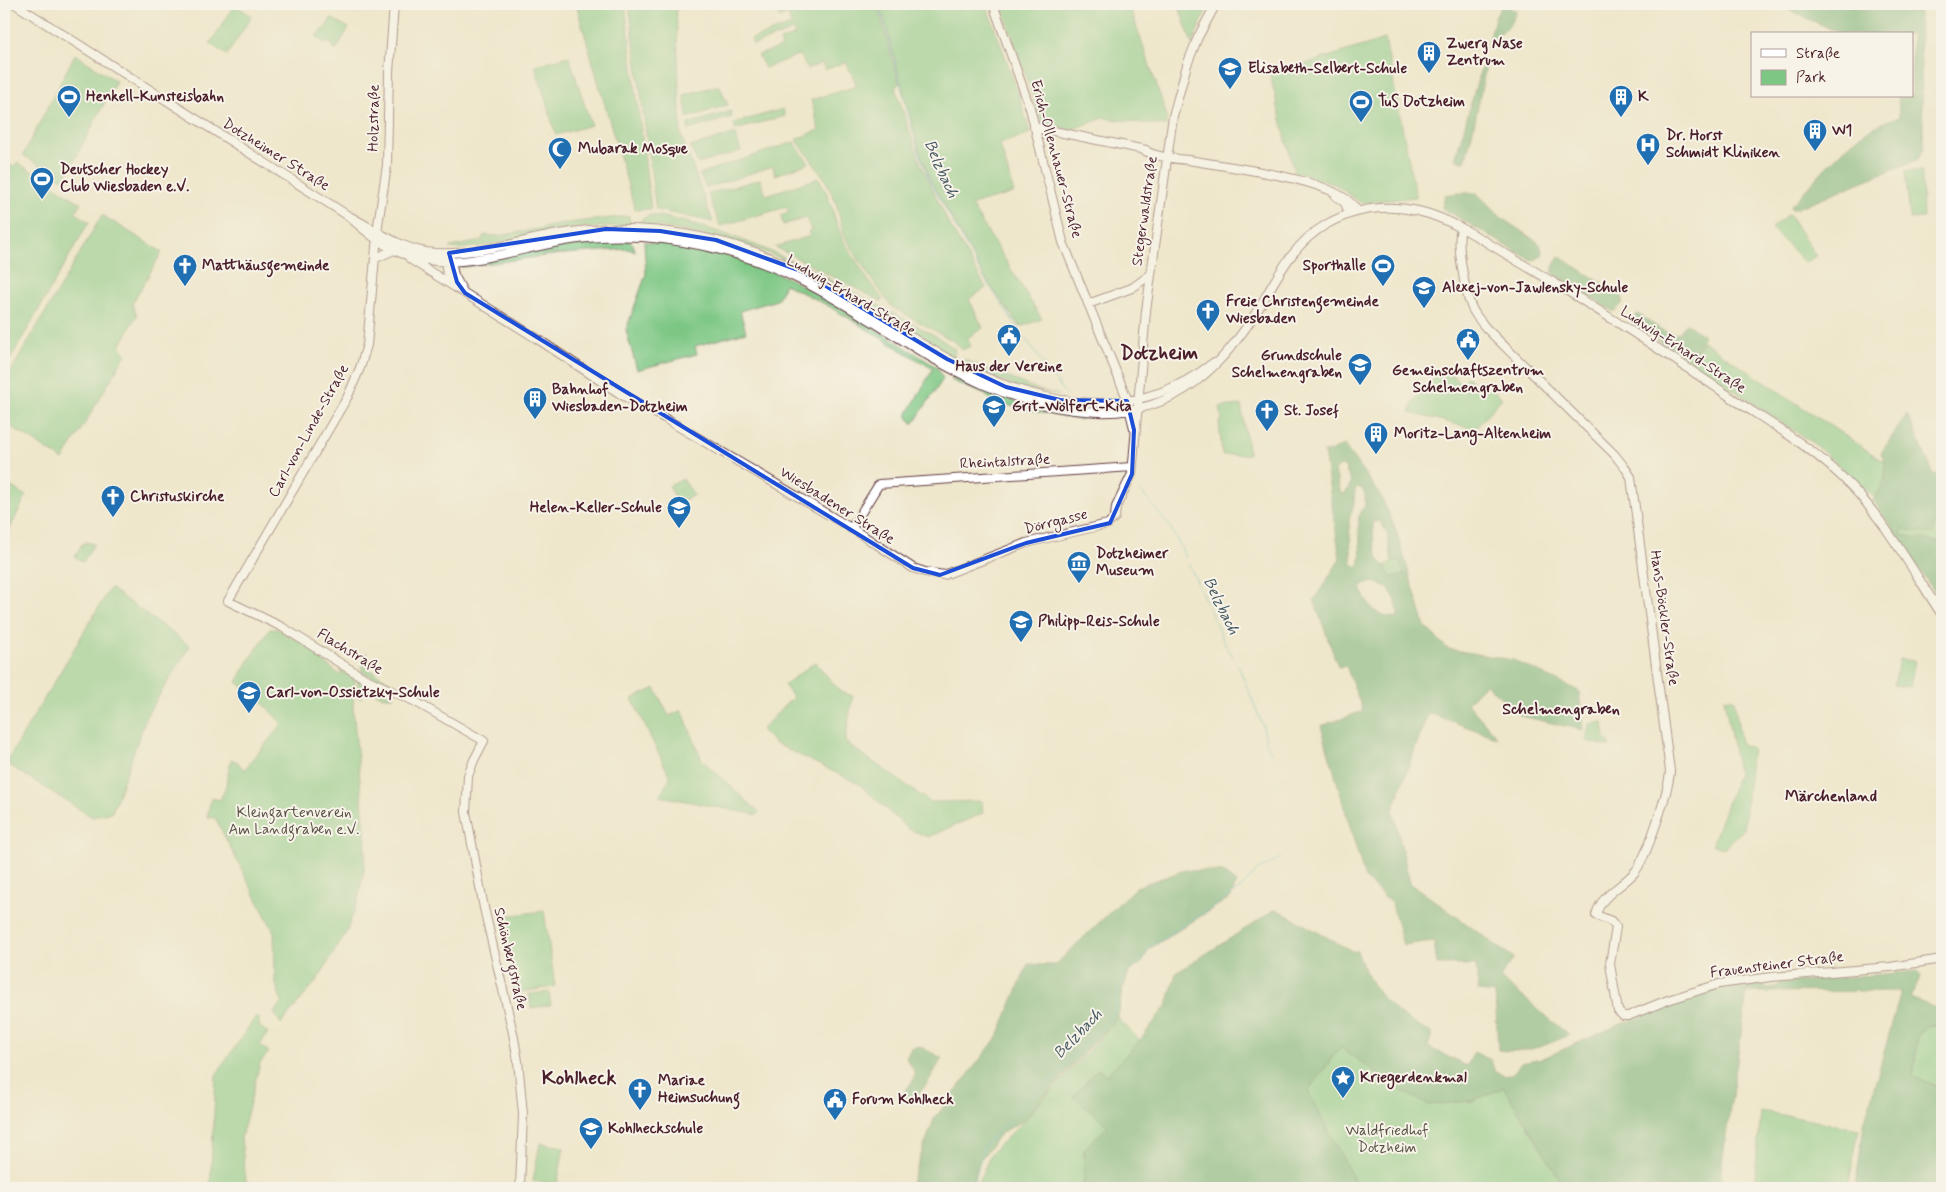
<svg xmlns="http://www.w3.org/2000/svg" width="1946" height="1192" font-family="Mynerve,sans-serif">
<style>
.green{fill:#7dc784;stroke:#647358}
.forest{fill:#66ac72;stroke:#58664e;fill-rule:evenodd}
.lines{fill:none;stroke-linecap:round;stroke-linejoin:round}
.stream{stroke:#39abb2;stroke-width:1}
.secondary-casing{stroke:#633d43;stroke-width:10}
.secondary{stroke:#fff;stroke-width:8}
.marked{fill:none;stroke:#1d4ed8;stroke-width:4;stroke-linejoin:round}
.labels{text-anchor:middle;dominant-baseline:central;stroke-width:4;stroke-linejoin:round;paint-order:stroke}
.poi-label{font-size:15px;font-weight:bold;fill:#4a1f2b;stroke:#f7f3e8;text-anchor:start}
.street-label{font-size:15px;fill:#4a1f2b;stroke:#f7f3e8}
.park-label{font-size:15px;fill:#595146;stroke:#f7f3e8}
.water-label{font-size:16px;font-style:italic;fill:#435761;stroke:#f7f3e8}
.neighbourhood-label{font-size:16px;font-weight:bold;fill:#4a1f2b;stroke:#f7f3e8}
.district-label{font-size:20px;font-weight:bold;fill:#4a1f2b;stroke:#f7f3e8}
</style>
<rect width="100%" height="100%" fill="#f7f3e8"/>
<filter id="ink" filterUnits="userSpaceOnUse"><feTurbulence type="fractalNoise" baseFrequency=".02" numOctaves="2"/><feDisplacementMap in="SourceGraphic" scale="10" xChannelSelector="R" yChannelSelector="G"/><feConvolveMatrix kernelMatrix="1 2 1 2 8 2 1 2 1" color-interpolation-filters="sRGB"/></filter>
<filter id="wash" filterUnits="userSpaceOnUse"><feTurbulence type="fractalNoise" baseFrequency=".0096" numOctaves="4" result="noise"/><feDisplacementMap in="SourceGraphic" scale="20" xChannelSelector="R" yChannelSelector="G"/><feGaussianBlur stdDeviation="1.12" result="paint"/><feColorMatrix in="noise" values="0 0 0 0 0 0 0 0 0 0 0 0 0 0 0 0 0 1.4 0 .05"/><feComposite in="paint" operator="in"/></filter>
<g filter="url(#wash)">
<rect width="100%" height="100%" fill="#efe7cc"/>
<!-- green -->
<path class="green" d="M576,4H625L651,209L635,210Z
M629,4H676L681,135L713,222L656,210Z
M775,4H877L899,84L895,87L920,162L947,220L986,288L969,299L983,328L967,338L971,346L962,350L955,342L892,307L869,276L844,235L836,203L825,179L796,139L819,130L811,100L857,86L846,62L825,70L822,63L807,69L802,59L798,55L765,68L758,55L782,47L780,41L795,35L793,30L753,45L751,39L791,25L788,14L779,18Z
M880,4H986L1019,95L1030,133L1000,144L1014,193L971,205L1042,319L1020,327L985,278L931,181L919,150Z
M1001,4H1129L1167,116L1165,126L1103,118L1071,130L1043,122L1040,119Z
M1178,4H1209L1192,44Z
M235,5L252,16L227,55L210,44Z
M331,18L349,28L336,50L333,48L332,43H324L316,36L326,27Z
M1385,39L1416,197L1361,203L1335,184L1294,172L1270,75Z
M75,54L116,81L64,180L23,155Z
M569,56L591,125L556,135L535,65Z
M719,85L728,105L687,118L684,95Z
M783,109L785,116L735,130L734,123Z
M731,111L732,117L688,130V124Z
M735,134L741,151L698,164L690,147Z
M794,142L809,163L775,175L773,166L706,188L699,174Z
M4,161L14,167L17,162L81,203L75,212L89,222L4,370Z
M1905,171H1922L1923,218L1910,219Z
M819,178L827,193L841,236L869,282L883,299L882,302L775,247L810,236L808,232L811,230L806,218L783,225L781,215L789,211L787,207L720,226L708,194L760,179L766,195Z
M1789,214L1816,256L1805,263L1771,228Z
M102,215L162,252L132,304L137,315L120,346L126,354L63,460L4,422V370L10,373Z
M650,215C669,217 688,222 706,228C788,252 862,297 938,337L955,349L954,358L789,262L757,249L725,239L661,227L642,226L641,219Z
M629,216L631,226L577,228L550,231L489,245L459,249L449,248L450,247L481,241L484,235L498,236L543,228L548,226V225Z
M597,241H630L633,244L635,251L627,249L552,255L461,267L467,263L560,245Z
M644,242C665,243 687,245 708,250C792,268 864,323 937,367L943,379L914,423H912L908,417V413L933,369L827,305L785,284L777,300L740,311L746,332L695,346L697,354L637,370L626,330L646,274Z
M1703,341L1886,463L1884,484L1874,497L1817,446L1690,361Z
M963,359L1039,390L1059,395L1016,387L959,362Z
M1444,367L1461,383L1467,377L1479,388L1485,382L1502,398L1475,429L1410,413L1413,402Z
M952,377L1031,407L1087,417L1079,420L1022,409L993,401L984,394L952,381Z
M1241,405L1249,454L1222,455L1219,422L1222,421L1220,407Z
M683,479L694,495L678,503L669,486Z
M4,482L26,496L4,541Z
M1939,497L1942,498V543L1901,536L1902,529Z
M86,542L94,544L83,562L75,557L82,544Z
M1400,559L1405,575L1390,578L1385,566L1392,561Z
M110,588L190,646L147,715L112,812L92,817L6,763Z
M270,629H278L319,654L318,657L341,676L342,674L339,669L355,679L353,709L366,841L364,871L358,900L347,931L318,979L281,1024L274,1013L282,1003L275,981L274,932L215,818L207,817L211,798L220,800L225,789L231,759L238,762L244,770L282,724L265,705L237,682L248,662Z
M365,653H367L364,666L392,683L393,687L361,671Z
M1899,659L1915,661L1910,687L1894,685Z
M815,662L841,692L853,696L845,742L930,802L982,801L983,813L928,837L908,829L859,784L774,743L761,730L793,697L784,685Z
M358,680L394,697H383L365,687L361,698L357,696Z
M655,688L669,716L682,710L702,760L759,812L757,815L660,796L670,777L632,699Z
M1724,698L1734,699L1741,744L1752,748L1744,829L1724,848L1712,845L1738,773Z
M1603,722L1605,738L1609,742L1610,747L1586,741L1589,724Z
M544,911L555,987L514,993L504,916Z
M549,992L551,1005L531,1008L529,994Z
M256,1016L259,1018V1026L268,1033L260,1045L269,1052L260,1063L241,1138L247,1188H210L216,1075Z
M1118,1018L1140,1040L1107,1075L1098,1069L1075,1096L1109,1126L1084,1149V1183L1077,1188H976L991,1153L1020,1125Z
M1929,1025H1942V1088L1913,1077L1918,1035Z
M1340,1047L1403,1092L1472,1101L1504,1087L1565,1188H1358L1308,1091Z
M1761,1111L1859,1129L1848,1188H1754Z
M540,1143L564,1147L557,1185L533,1181Z"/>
<!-- forest -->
<path class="forest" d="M1503,4H1506L1505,6L1517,11L1509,26L1493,40L1487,49L1495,17Z
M1775,4H1846L1863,9L1919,10L1924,149L1917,161L1906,164L1792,210L1791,206C1822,173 1854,128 1899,117L1898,96H1912V34H1842Z
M1482,65L1486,66L1474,126L1465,162H1461L1455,159Z
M1457,193H1477L1503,219L1539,243L1543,253L1542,256L1534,260L1529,259L1442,208L1445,195Z
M1559,256L1619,294L1623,298L1622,304L1615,311H1612L1553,273V267Z
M1637,314C1651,319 1661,336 1679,333L1686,323L1704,336L1690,361L1637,327L1633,321Z
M1907,414L1933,473L1935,475L1941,473L1942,498H1939L1933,534L1903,529L1901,535L1942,543V603L1873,500C1885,483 1891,473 1881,453Z
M1344,445L1381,496L1396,530L1425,626L1448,649L1513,660L1579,691L1583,730L1521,716L1486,684L1467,703L1498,738L1428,713L1393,810L1410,883L1514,958L1500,978L1569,1035C1545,1046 1525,1054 1498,1050L1495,993L1478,991L1476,965H1437L1434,941L1403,945L1392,904L1365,879L1321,726L1363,711L1346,666L1338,667L1314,600L1340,559L1324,452L1332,451ZM1340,466L1345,467L1351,483L1345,493L1341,494L1335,471ZM1358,487L1362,489L1365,494V506C1364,508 1361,510 1360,512C1355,523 1364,548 1359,566H1355L1352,564L1349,520L1354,503L1355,490ZM1380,521L1387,534L1392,561L1400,560L1404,575L1390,577L1385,566L1378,559L1374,543L1373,522ZM1373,582C1391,585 1398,599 1398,617C1378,620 1365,604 1361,586Z
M1185,870L1223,872L1236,883L1231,897L1149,949L1142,963L1129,972L1122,991L1118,1018L1085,1051L1024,1120L1000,1134L978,1163L972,1188H909L934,1119L998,1036L1028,964L1055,965L1136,887Z
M1276,909L1352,951H1357C1371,991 1393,1015 1432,1033L1428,1047L1467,1066L1474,1052L1491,1060L1494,1070L1504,1076L1513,1073L1521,1063L1541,1059L1621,1024L1710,992L1728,988L1764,985L1767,988L1776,987L1780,983L1918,971L1921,976L1910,998L1942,1010V1025H1929L1918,1035L1913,1077L1942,1088V1188H1855L1864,1124L1901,991L1747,992L1721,1171V1188H1565L1504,1087L1472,1101L1429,1105L1403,1092L1340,1047L1308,1091L1358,1188H1077L1084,1183V1149L1108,1126L1074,1096L1098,1069L1107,1075L1140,1040L1167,1005L1176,973Z
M919,1046L942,1058L927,1084L911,1103L906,1100L903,1093C916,1078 919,1075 906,1058L911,1048Z"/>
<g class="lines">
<!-- stream -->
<path class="stream" d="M879,4L918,150L930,181L984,278L1018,328
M1025,338L1066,395
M1138,488L1171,528L1186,558
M1189,565L1225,644L1233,656
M1238,665L1263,726L1266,742L1271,753
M973,1188L984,1146L1114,1014L1118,989L1128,972L1141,963L1148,948L1240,889L1258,870L1281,858"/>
</g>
</g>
<g filter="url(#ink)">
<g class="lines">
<defs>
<path id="secondary" d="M15,4L347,215C373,228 397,247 426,252C470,258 517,241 559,234C622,223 691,230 752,251C870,291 948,389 1078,402C1127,407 1173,394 1213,363
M394,4L389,72L387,165L378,225L367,345L360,368L348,396L228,601L282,627L364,678L414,701L484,741L474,760L468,776L466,812L484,908L513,1033L518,1061L523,1114L520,1188
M993,4L1030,108L1063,242L1126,396L1134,428
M1034,127L1146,150
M1143,150C1157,157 1172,159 1189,160C1224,167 1342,178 1357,211
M1336,196L1345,203L1349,214
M347,215C363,229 381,245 401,253C452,274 508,251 559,242C593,236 629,235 663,239C711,245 755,257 798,279C901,330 975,407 1098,412C1176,415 1224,366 1262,303C1279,273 1295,242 1327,224C1356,208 1386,204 1418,211C1453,219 1489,244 1519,262C1593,305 1664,352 1735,400C1771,424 1811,447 1842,477C1883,516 1911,568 1942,615
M1461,229C1456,243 1465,292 1471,306C1474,314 1480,321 1486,328L1614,454L1626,469L1631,477L1670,771C1669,790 1646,860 1634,873C1620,888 1601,895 1596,915L1611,921L1616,927L1610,964L1618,1011L1623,1016H1628L1668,1000L1719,984L1771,977L1890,967L1942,959
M450,257L454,275L462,290
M376,258L394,250
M447,258C444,266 447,277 453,284
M410,259L539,340L622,395L664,418L856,531L913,568L925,572L944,575L1026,543L1108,524L1115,517L1116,507L1132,474L1146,311L1173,116L1187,65L1198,37L1216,4
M1088,304L1132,288L1150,275
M851,529L879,484L1132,467
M1942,883V886"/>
</defs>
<!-- secondary casing -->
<use href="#secondary" class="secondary-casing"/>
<!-- secondary -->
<use href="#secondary" class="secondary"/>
</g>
</g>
<!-- marked area -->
<path d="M0 0H1946V1192H0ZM606,229L660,231L716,240L801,271L947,359L1006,387L1060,400L1127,401L1134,430L1132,474L1110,523L1026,543L940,575L913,568L465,293L457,282L449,253Z" fill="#efe7cc" fill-opacity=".55" fill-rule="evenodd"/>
<path class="marked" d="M606,229L660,231L716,240L801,271L947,359L1006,387L1060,400L1127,401L1134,430L1132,474L1110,523L1026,543L940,575L913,568L465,293L457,282L449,253Z"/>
<!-- icons -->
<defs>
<symbol id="building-pin" viewBox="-11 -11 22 30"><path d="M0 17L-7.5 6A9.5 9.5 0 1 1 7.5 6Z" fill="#1f6fb2" stroke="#f7f3e8"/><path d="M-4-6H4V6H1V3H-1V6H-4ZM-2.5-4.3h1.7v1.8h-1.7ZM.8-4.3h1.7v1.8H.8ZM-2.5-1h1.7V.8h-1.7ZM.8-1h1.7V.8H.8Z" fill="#fff"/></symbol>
<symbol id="school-pin" viewBox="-11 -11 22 30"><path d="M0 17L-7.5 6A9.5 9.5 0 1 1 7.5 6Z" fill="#1f6fb2" stroke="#f7f3e8"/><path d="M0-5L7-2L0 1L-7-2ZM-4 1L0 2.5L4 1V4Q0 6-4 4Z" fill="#fff"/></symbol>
<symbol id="stadium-pin" viewBox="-11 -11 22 30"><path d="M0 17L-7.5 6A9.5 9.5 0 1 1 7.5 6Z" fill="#1f6fb2" stroke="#f7f3e8"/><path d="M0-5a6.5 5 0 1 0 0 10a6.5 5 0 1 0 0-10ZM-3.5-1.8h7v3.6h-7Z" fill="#fff"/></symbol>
<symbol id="hospital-pin" viewBox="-11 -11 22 30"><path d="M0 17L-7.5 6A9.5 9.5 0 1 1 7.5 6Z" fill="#1f6fb2" stroke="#f7f3e8"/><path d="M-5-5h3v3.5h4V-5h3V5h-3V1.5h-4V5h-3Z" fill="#fff"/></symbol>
<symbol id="mosque-pin" viewBox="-11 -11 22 30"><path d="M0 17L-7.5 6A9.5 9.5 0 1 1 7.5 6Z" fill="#1f6fb2" stroke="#f7f3e8"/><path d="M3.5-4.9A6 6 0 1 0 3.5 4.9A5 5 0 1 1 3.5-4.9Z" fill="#fff"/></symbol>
<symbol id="church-pin" viewBox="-11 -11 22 30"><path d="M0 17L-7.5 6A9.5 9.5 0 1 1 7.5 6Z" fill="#1f6fb2" stroke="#f7f3e8"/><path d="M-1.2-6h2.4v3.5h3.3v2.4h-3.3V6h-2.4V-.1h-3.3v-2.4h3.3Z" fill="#fff"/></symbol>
<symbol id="civic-pin" viewBox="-11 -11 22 30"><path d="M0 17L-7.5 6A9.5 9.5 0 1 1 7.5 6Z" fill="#1f6fb2" stroke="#f7f3e8"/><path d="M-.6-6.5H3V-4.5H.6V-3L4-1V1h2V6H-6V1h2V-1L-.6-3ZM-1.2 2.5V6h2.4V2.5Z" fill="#fff"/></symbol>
<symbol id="museum-pin" viewBox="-11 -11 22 30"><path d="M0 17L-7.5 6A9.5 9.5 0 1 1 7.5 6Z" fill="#1f6fb2" stroke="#f7f3e8"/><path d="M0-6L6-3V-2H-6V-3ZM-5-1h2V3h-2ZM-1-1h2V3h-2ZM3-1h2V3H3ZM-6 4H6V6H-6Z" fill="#fff"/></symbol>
<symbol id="sight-pin" viewBox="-11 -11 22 30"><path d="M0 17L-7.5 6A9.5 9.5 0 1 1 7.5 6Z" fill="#1f6fb2" stroke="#f7f3e8"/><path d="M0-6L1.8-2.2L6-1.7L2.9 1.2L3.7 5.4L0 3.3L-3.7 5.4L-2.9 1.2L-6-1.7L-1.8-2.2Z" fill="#fff"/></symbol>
</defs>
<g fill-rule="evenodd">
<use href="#building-pin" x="1415" y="39" width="28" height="38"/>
<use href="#school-pin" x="1216" y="55" width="28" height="38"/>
<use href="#stadium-pin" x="55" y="83" width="28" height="38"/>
<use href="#building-pin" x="1607" y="83" width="28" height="38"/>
<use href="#stadium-pin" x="1347" y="88" width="28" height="38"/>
<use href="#building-pin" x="1801" y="117" width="28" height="38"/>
<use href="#hospital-pin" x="1634" y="131" width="28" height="38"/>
<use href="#mosque-pin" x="546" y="135" width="28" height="38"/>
<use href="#stadium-pin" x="28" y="165" width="28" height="38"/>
<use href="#church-pin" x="171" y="252" width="28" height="38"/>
<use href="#stadium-pin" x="1369" y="252" width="28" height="38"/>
<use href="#school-pin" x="1410" y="274" width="28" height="38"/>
<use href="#church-pin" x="1194" y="297" width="28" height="38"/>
<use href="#civic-pin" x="995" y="322" width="28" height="38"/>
<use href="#civic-pin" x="1454" y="326" width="28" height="38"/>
<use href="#school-pin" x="1346" y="351" width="28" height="38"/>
<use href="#building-pin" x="521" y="385" width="28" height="38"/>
<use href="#school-pin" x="980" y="393" width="28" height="38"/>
<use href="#church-pin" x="1253" y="397" width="28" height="38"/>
<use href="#building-pin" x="1362" y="420" width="28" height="38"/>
<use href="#church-pin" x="99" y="483" width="28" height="38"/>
<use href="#school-pin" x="665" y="494" width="28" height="38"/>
<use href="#museum-pin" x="1065" y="549" width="28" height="38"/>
<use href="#school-pin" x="1007" y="608" width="28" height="38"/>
<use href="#school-pin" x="235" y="679" width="28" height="38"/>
<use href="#sight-pin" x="1329" y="1064" width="28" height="38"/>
<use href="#church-pin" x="626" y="1076" width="28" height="38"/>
<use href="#civic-pin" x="821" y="1086" width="28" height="38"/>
<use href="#school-pin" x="577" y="1115" width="28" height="38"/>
</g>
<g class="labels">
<!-- poi labels -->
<g class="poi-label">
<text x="1446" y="44">Zwerg Nase<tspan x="1446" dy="17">Zentrum</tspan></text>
<text x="1248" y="69">Elisabeth-Selbert-Schule</text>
<text x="86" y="97">Henkell-Kunsteisbahn</text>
<text x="1638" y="97">K</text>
<text x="1378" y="102">TuS Dotzheim</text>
<text x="1832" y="131">W1</text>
<text x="1666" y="136">Dr. Horst<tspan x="1666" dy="17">Schmidt Kliniken</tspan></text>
<text x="578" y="149">Mubarak Mosque</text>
<text x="60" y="170">Deutscher Hockey<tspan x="60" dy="17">Club Wiesbaden e.V.</tspan></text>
<text x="202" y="266">Matthäusgemeinde</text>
<text x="1366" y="266" text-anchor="end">Sporthalle</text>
<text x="1442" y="288">Alexej-von-Jawlensky-Schule</text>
<text x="1226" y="302">Freie Christengemeinde<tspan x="1226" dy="17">Wiesbaden</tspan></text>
<text x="1342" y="356" text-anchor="end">Grundschule<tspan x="1342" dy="17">Schelmengraben</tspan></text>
<text x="1009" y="367" text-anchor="middle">Haus der Vereine</text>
<text x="1468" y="371" text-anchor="middle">Gemeinschaftszentrum<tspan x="1468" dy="17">Schelmengraben</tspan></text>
<text x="552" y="390">Bahnhof<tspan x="552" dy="17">Wiesbaden-Dotzheim</tspan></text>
<text x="1012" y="407">Grit-Wölfert-Kita</text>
<text x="1284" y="411">St. Josef</text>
<text x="1394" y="434">Moritz-Lang-Altenheim</text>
<text x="130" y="497">Christuskirche</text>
<text x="662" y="508" text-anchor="end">Helen-Keller-Schule</text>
<text x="1096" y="554">Dotzheimer<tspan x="1096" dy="17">Museum</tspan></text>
<text x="1038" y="622">Philipp-Reis-Schule</text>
<text x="266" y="693">Carl-von-Ossietzky-Schule</text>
<text x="1360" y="1078">Kriegerdenkmal</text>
<text x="658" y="1081">Mariae<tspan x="658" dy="17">Heimsuchung</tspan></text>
<text x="852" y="1100">Forum Kohlheck</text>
<text x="608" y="1129">Kohlheckschule</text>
</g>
<!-- street labels -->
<g class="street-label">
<text transform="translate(374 118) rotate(-89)">Holzstraße</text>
<text transform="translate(276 155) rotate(32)">Dotzheimer Straße</text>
<text transform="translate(1056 159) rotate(75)">Erich-Ollenhauer-Straße</text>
<text transform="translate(1145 211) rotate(-82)">Stegerwaldstraße</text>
<text transform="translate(851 296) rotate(30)">Ludwig-Erhard-Straße</text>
<text transform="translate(1683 350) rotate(33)">Ludwig-Erhard-Straße</text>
<text transform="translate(309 431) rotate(-61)">Carl-von-Linde-Straße</text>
<text transform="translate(1005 462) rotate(-3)">Rheintalstraße</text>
<text transform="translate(837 506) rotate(32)">Wiesbadener Straße</text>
<text transform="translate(1056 522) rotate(-14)">Dörrgasse</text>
<text transform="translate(1664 618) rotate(82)">Hans-Böckler-Straße</text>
<text transform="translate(350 652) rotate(31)">Flachstraße</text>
<text transform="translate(510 959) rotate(77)">Schönbergstraße</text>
<text transform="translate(1777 965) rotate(-7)">Frauensteiner Straße</text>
</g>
<!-- park labels -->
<g class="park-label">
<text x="294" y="813">Kleingartenverein<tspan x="294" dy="17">Am Landgraben e.V.</tspan></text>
<text x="1387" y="1131">Waldfriedhof<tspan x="1387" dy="17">Dotzheim</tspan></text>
</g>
<!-- water labels -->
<g class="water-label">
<text transform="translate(941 169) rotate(66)">Belzbach</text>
<text transform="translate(1221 606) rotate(64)">Belzbach</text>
<text transform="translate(1078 1034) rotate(-46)">Belzbach</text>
</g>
<!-- neighbourhood labels -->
<g class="neighbourhood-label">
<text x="1561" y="709">Schelmengraben</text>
<text x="1831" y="796">Märchenland</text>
</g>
<!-- district labels -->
<g class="district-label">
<text x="1159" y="353">Dotzheim</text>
<text x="579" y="1078">Kohlheck</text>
</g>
</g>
<!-- margin -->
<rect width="1946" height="1192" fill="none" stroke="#f7f3e8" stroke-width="20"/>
<!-- legend -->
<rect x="1751" y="32" width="162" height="65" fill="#f7f3e8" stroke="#b29e9c"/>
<rect x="1761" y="49" width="25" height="8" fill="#ffffff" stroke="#b29e9c"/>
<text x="1796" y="58" font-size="15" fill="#4a1f2b">Straße</text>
<rect x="1761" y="70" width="25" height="15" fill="#7dc784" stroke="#b29e9c"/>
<text x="1796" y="82" font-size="15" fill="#4a1f2b">Park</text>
</svg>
